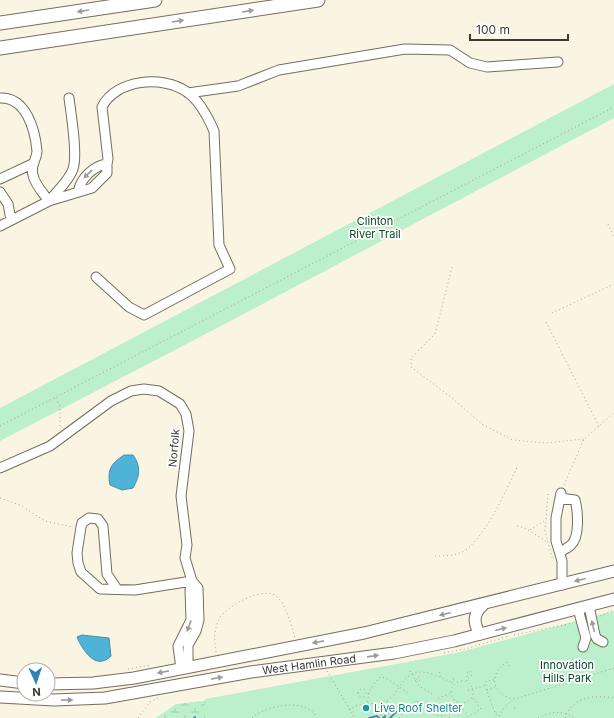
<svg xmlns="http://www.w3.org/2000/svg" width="614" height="718" font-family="Inter,sans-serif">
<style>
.wetland{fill:url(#wetland-marsh)}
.park{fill:#bcefcc}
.water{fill:#4fb3d7;stroke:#498fa6}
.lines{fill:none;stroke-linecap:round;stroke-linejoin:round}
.stream{stroke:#498fa6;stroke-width:2}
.minor-casing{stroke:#736e5e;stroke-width:11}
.major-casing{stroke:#736e5e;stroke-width:13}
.highway-casing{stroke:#736e5e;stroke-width:15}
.path{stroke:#a5a194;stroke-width:1;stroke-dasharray:1 3;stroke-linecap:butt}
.minor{stroke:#fff;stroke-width:9}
.major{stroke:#fff;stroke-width:11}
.highway{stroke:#fff;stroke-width:13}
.oneway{fill:#9e9c99}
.culture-dot{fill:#0f9aa8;stroke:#fff;stroke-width:1.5}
.labels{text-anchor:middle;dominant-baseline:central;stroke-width:3.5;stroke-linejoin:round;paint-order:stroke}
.park-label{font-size:11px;fill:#094626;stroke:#fff}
.street-label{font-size:11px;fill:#3c3a33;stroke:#fff}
.culture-label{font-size:11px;fill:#0d838f;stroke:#fff;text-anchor:start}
</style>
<defs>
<pattern id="wetland-marsh" width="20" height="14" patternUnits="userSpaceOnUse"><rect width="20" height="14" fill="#bcefcc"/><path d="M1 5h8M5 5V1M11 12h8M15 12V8" fill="none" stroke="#a2ceb0"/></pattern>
</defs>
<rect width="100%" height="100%" fill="#faf5e3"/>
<!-- wetland -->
<path class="wetland" d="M212,700L311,718H156L176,704Z"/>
<!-- park -->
<path class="park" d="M614,84V118L219,327L0,441V408Z
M614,611V718H205V699L456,653Z"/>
<!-- water -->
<path class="water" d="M124,455H133C141,466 140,476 133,488L122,490L110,485C107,469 111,464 124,455Z
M82,635L109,638L111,656C96,671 83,651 77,637Z"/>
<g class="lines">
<!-- stream -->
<path class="stream" d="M194,718L195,717
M369,718L377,716L379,718
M383,718L385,716V718
M390,718L396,712"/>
<defs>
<path id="minor" d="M188,93L238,86L279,70L405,49L450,50L470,63L487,67L558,62
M0,98C26,97 35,129 37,151C37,159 30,165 33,175C35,185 43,193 49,201
M0,179L32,164
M0,192L8,204L11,220
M49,201C57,191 69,181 73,169C78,155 71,114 69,98
M0,226L49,201L92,188L107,173V164C93,166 81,178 78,192
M96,277L129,307L144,315L230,269L219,245L214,131C208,117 200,101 187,92C163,75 116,79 102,107L108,159L107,164
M0,468L50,446L111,401L131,391L144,389L159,391L180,404L186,414L189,431L181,496L187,545L185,558L192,581L190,590L191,620L178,646L181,669
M561,493L556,518V541L562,561V585
M560,552C563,550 568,548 571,545C580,537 578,511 575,500L560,498
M117,589L107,574L103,526L98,519L89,518L82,523L81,527L77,553L78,563L81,572L100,589L135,590L192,581
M589,606L595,635L597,639L603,642
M578,609L586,638L583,647
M188,667V645L196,631L199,620L198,588L192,581"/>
<g id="major">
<path d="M480,634C473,623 473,614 483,605"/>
<path d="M0,680L24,683"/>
<path d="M48,684L93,683L134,678L364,633L614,571"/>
<path id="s1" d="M0,697L54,700L105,698L251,672L394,653L454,641L614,599"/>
</g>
<path id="highway" d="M0,23L155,0
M0,48L318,0"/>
</defs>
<!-- minor casing -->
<use href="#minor" class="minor-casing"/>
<!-- major casing -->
<use href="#major" class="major-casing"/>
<!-- highway casing -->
<use href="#highway" class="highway-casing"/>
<!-- path -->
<path class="path" d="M608,224L614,236
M452,267L435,334L411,358V367L452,398L483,425L513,440L546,443L584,439
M552,313L614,284
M546,322L599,426
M56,398L60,406V426
M0,426L614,107
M564,485L584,439L614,413
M548,494L545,531L553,561
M0,498L20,505L45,521L73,527
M517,526L525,528L546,541
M530,530L544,521
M435,556C443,556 452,556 460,553C482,545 508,487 518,465
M600,616L614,610
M514,635L573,623
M216,652C214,642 214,629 219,619C226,606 263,586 276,596C286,604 291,625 295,638
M444,653L465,649L509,636
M509,666L507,662C487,674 493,697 515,699L614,668
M128,669L151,665
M327,671L355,718
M410,671L419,686L432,694
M439,672L441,677
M494,680L486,681L485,686L497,718
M451 692a11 11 0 1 1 22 0a11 11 0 1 1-22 0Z
M415,681L420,680L419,677L416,678L417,680
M467,681V673L470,671L472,675L468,678
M452,683L454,677
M358 693a4 4 0 1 1 8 0a4 4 0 1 1-8 0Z
M468,690L484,686
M487,690L495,687
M438,698L450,694
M387,701L389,718
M418,702L427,703
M380,703L381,718
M459,703L468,717L481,709L472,697
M367,706L369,691L380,677L386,678L408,693
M413,706V703L415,701L418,702V707
M514,708L517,709
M453,709L460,717
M349,710C367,698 371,707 385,701C393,698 397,690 402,683C416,664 435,674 452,683
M376,712H390L394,707
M496,713L502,718
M499,716L504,708L512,700
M138,718L150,702L158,698
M252,718C266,705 307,697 317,718
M399,718C414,694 426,717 444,716L454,708L457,702
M449,718L450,713
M538,718C551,711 562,710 575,718
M565,718C573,696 595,695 614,698"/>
<!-- minor -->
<use href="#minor" class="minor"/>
<!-- major -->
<use href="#major" class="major"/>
<!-- highway -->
<use href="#highway" class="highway"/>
</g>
<!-- one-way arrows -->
<defs><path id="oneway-solid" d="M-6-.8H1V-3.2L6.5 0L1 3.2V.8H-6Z"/></defs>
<g class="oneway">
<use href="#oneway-solid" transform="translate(83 11) rotate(171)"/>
<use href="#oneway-solid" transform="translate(248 11) rotate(-9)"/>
<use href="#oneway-solid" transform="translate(178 21) rotate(-9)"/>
<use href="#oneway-solid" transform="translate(88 174) rotate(136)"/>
<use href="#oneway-solid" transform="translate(580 580) rotate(166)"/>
<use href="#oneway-solid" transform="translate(445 614) rotate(166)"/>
<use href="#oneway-solid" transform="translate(189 626) rotate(110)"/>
<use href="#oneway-solid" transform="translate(593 626) rotate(-103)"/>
<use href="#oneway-solid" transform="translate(501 629) rotate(-14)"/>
<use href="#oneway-solid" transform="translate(318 642) rotate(169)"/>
<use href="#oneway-solid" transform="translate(373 656) rotate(-8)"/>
<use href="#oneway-solid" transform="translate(163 672) rotate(169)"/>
<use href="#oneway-solid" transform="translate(217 678) rotate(-11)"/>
<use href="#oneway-solid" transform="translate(67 700) rotate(-1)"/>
</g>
<!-- markers -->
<circle class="culture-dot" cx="366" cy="708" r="4"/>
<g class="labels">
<!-- park labels -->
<g class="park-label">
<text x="375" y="221">Clinton<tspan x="375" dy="13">River Trail</tspan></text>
<text x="567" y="665">Innovation<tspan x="567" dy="13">Hills Park</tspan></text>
</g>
<!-- street labels -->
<g class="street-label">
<text transform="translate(174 448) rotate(-85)">Norfolk</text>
<text stroke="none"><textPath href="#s1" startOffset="312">West Hamlin Road</textPath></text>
</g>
<!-- culture labels -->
<g class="culture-label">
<text x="374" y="708">Live Roof Shelter</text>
</g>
</g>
<!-- north arrow -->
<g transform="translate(36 682) rotate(177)"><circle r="19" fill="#ffffff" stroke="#b1b0ad"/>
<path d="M0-3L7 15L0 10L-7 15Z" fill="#3183b4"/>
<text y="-6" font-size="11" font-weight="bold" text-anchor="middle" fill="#3c3a33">N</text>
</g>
<!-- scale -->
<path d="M470 34v6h98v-6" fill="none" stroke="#3c3a33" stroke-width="2"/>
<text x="476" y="34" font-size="12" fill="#3c3a33" stroke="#ffffff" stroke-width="3" paint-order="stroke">100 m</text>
</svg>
